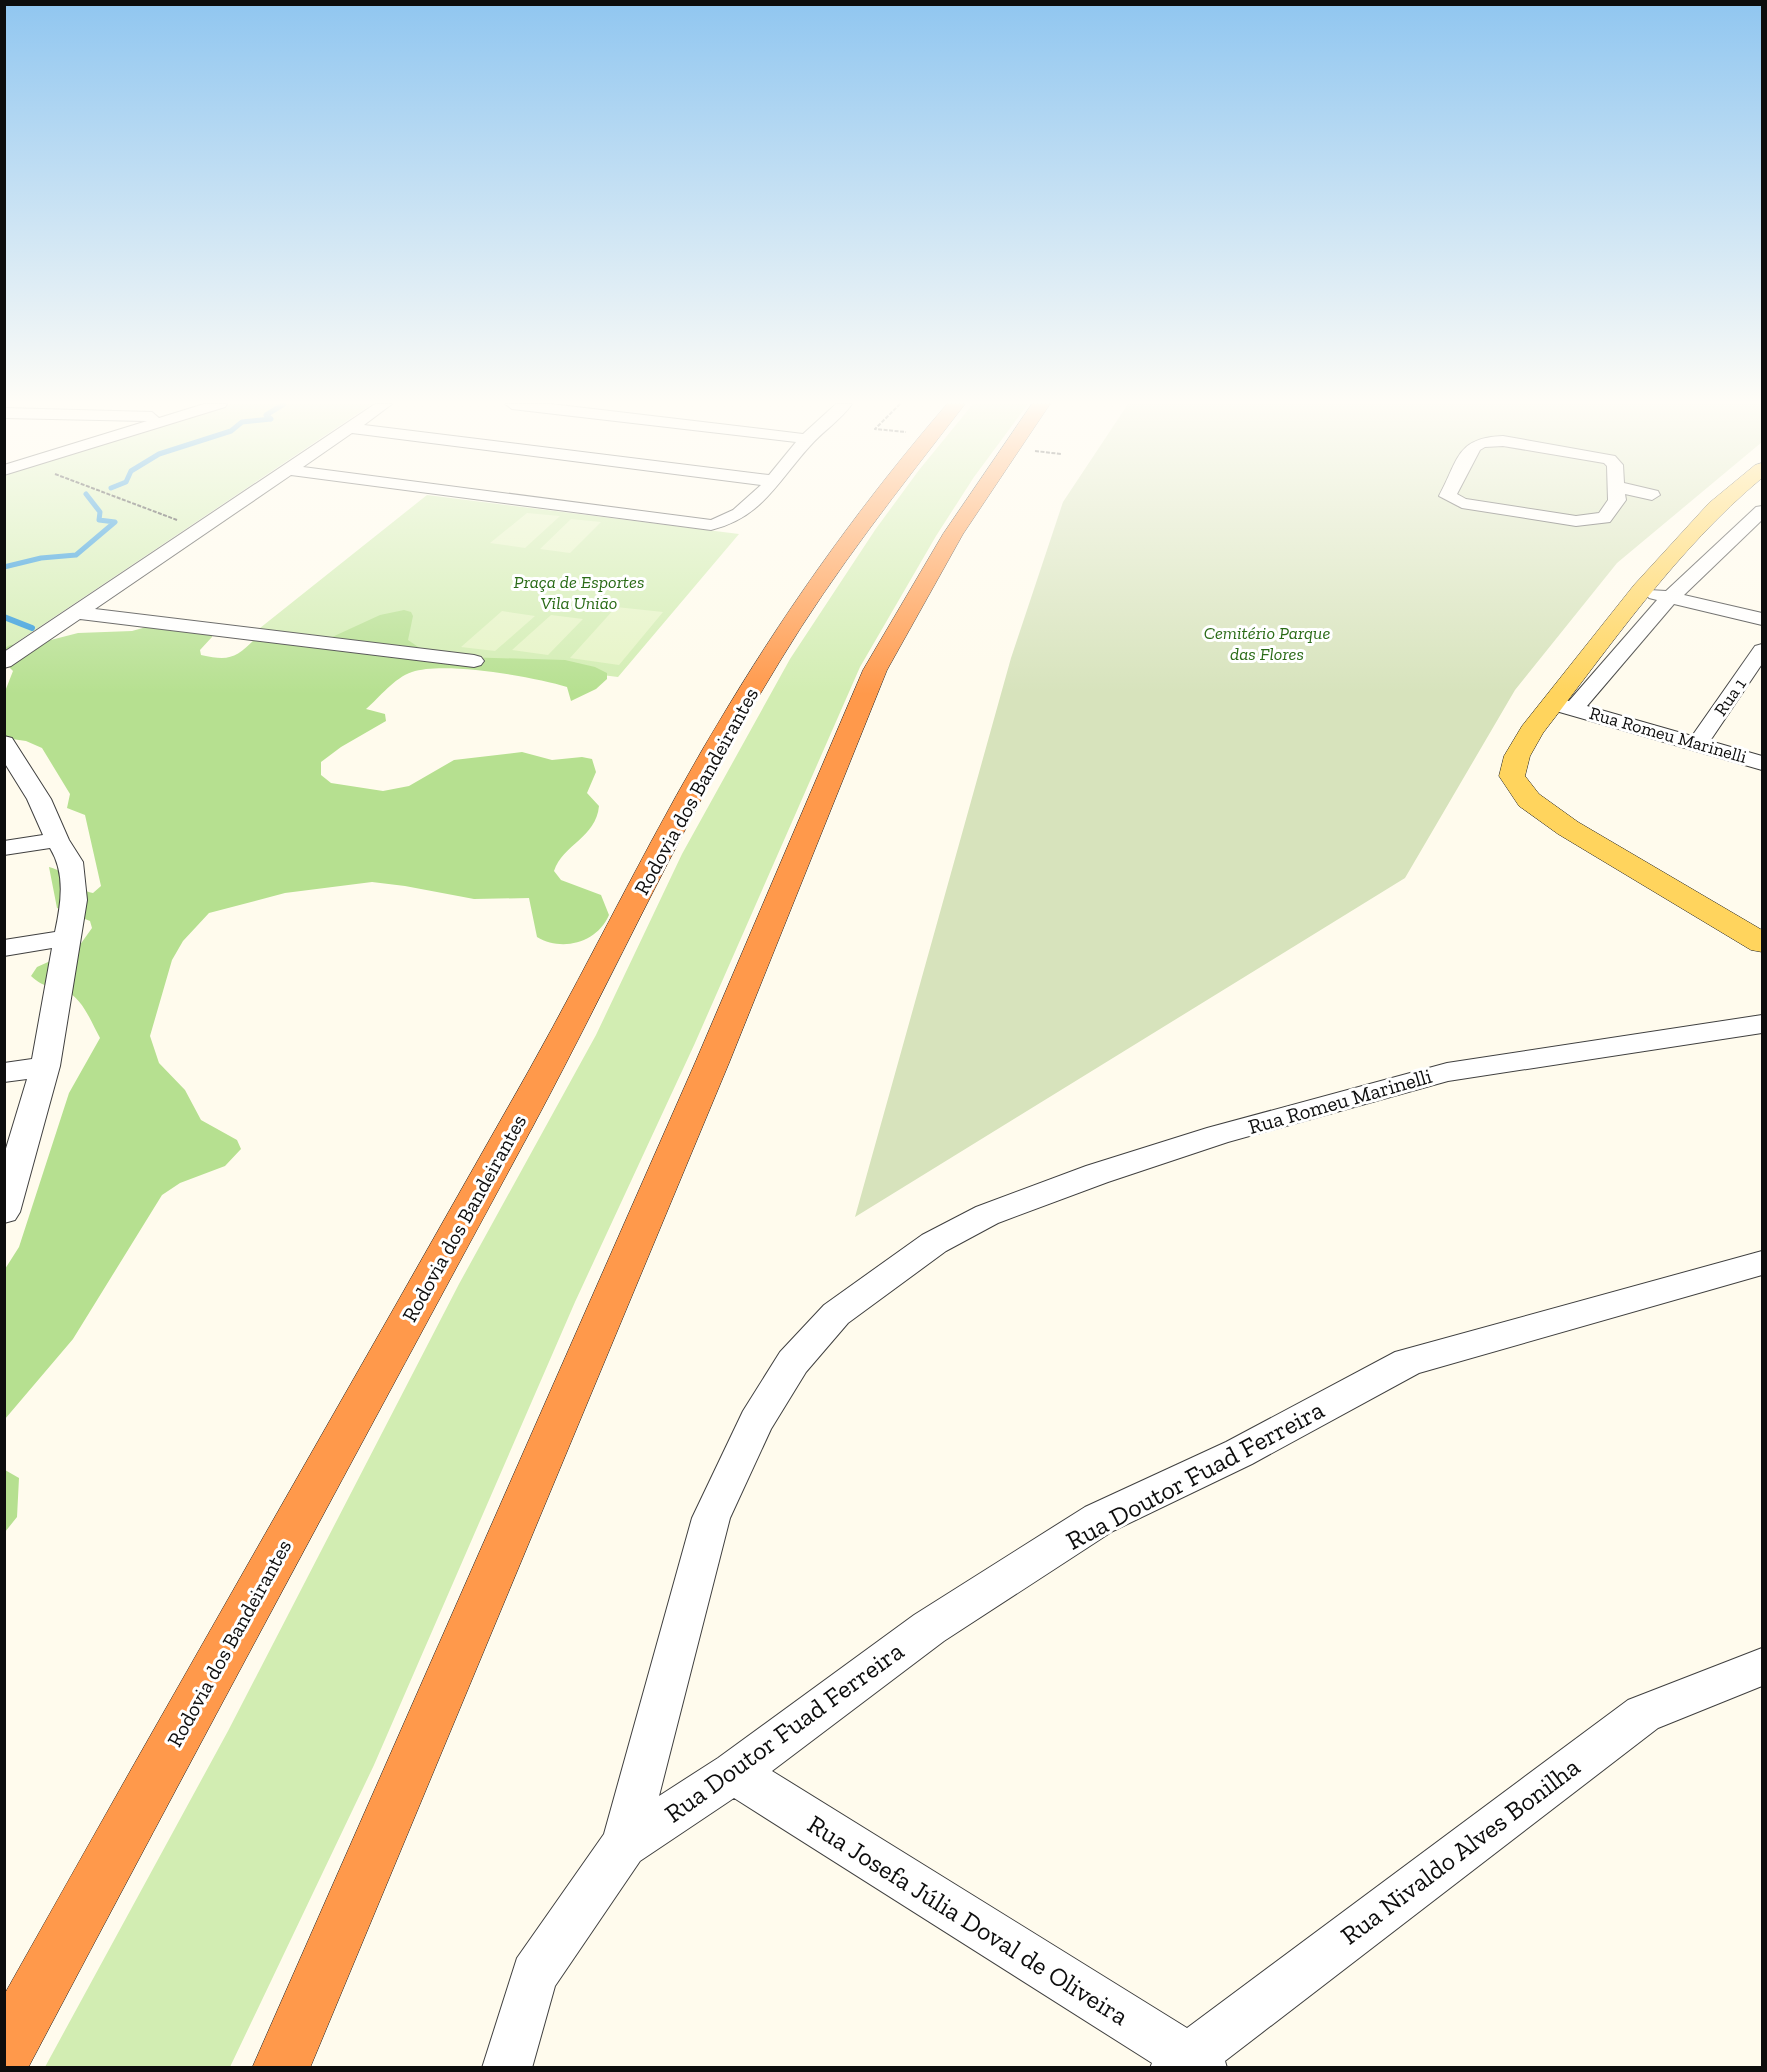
<svg xmlns="http://www.w3.org/2000/svg" width="1767" height="2072" font-family="'Zilla Slab',serif">
<style>
.green{fill:#d2edb2}
.forest{fill:#b6e090}
.cemetery{fill:#d7e3bc}
.pitch{fill:#e5f4c5}
.lines{fill:none;stroke-linecap:round;stroke-linejoin:round}
.stream-far1{stroke:#2c98da;stroke-width:5}
.stream{stroke:#2c98da;stroke-width:6}
.minor-casing{stroke:#404040;stroke-width:2}
.major-casing{stroke:#1e1e1e;stroke-width:1}
.highway-casing{stroke:#1e1e1e;stroke-width:1}
.path{stroke:#2f2f2f;stroke-width:2;stroke-dasharray:4 1.5;stroke-linecap:butt}
.minor{fill:#fff;fill-rule:evenodd}
.major{fill:#ffd45d;fill-rule:evenodd}
.highway{fill:#ff994b;fill-rule:evenodd}
.labels{text-anchor:middle;dominant-baseline:central;stroke-width:6;stroke-linejoin:round;paint-order:stroke}
.far-park-label{font-size:18px;font-style:italic;fill:#2a6b17;stroke:#fff}
.far-street-label{font-size:18px;fill:#0d0d0d;stroke:#fff}
.street-label{font-size:21px;fill:#0d0d0d;stroke:#fff}
.near-street-label{font-size:26px;fill:#0d0d0d;stroke:#fff}
</style>
<rect width="100%" height="100%" fill="#fffbed"/>
<!-- green -->
<path class="green" d="M231,404H372L5,650V474Z
M973,404H1028L974,477L936,536L860,667L695,1043L575,1302L374,1765L230,2067H45L228,1731L459,1284L596,1035L682,854L790,659L875,530L919,470Z
M427,495L739,534L618,677L255,632Z"/>
<!-- forest -->
<path class="forest" d="M404,610L411,612L413,616L408,640L424,651L463,657L565,660L595,667L607,673V679L596,689L571,701L567,687C534,677 445,661 412,672C394,678 380,697 366,709L385,714L386,721L341,747L321,762V775L331,783L383,791L409,786L454,760L522,752L552,760L582,757L592,759L596,772L587,793L599,806C596,838 563,844 554,871L561,880L601,895L609,915C597,943 562,952 537,937L529,898L474,899L405,886L372,882L285,893L209,913L183,941L172,960L150,1036L159,1063L185,1090L201,1120L237,1140L241,1149L225,1166L180,1183L162,1195L73,1339L5,1419V1269L19,1247L69,1093L100,1038C91,1022 83,998 64,990C48,984 45,989 31,976L37,967L77,949L92,928L90,921L57,908L49,867C68,871 75,890 93,893L101,886L85,815L67,808L70,794L42,748L26,741L5,738L4,694L13,671L5,663V648L10,645L43,642L78,633L132,631L157,624L213,631L212,637L200,650L201,655C229,661 235,659 256,638H330L380,615Z
M5,1470L19,1478L17,1517L5,1532Z"/>
<!-- cemetery -->
<path class="cemetery" d="M1128,404H1762V442L1617,563L1515,690L1405,878L855,1217L1011,658L1063,502Z"/>
<!-- pitch -->
<path class="pitch" d="M527,513L560,516L525,548L490,543Z
M571,519L601,522L570,553L540,549Z
M616,607L663,612L619,665L570,658Z
M502,611L535,616L495,651L461,647Z
M551,615L583,619L548,655L512,650Z"/>
<g class="lines">
<!-- stream-far1 -->
<path class="stream-far1" d="M271,419L266,415L284,404
M111,488L126,482L131,471L159,454L231,431L242,422L271,419
M4,567L41,558L76,555L115,522L99,520L100,512L86,494"/>
<!-- stream -->
<path class="stream" d="M4,617L32,628"/>
<defs>
<path id="minor" d="M204,404H227L225,407L4,475V465L147,421L4,418V408L152,412L159,418Z
M375,404H392L364,425L769,475L796,442L512,409L505,404H551L803,434L836,404H852C841,420 823,431 810,446C777,482 763,517 711,530L291,475L95,609L474,655L481,657L484,661L481,665L474,667L80,619L11,666L4,668V652ZM352,433L761,485L733,510L711,520L303,467Z
M1503,436L1615,456L1623,465L1624,483L1658,491L1660,495L1652,500L1625,494L1626,500L1610,522L1576,526L1462,508L1439,496C1459,459 1456,438 1503,436ZM1503,446L1604,463L1607,466L1608,500L1599,513L1576,516L1466,499L1457,494L1480,450L1485,447Z
M1762,506V520L1684,595L1762,613V625L1674,604L1587,706L1692,736L1755,646L1762,644V664L1710,741L1762,756V770L1549,709L1546,704L1549,699L1557,698L1569,701L1657,600L1649,598L1646,594L1649,590L1666,591L1756,507Z
M4,736L12,738L51,799L69,840L83,862L87,900L60,1066L20,1212L15,1220L4,1223V1155L27,1079L4,1082V1063L32,1059L52,948L4,956V940L55,932C61,904 66,874 50,848L4,855V841L43,835L27,799L4,762Z
M1762,1015V1033L1448,1081L1228,1142L1108,1182L998,1223L946,1251L848,1323L806,1372L771,1429L730,1518L659,1796L718,1758L914,1615L1085,1507L1226,1442L1395,1352L1762,1251V1275L1419,1373L1252,1464L1113,1531L944,1641L772,1771L1187,2028L1628,1700L1762,1648V1686L1658,1728L1225,2061L1227,2068H1150L1152,2063L734,1798L640,1861L555,1986L532,2068H482L517,1958L604,1834L692,1518L743,1411L780,1352L824,1305L922,1235L976,1207L1086,1166L1207,1128L1447,1063Z"/>
<path id="major" d="M1762,463V478C1676,550 1611,645 1543,733L1530,756L1525,776L1539,794L1578,822L1762,930V952L1751,950L1558,834L1519,806L1499,776L1504,756L1522,726L1634,585L1709,503L1755,465Z"/>
<path id="highway" d="M947,404H965C900,488 835,570 780,661C688,811 615,973 532,1128C363,1440 194,1754 28,2068H4V1995C177,1686 354,1380 528,1072C596,951 656,824 729,705C793,599 866,498 947,404Z
M1032,404H1050L963,534L887,670L729,1063L310,2068H252L695,1063L863,670L943,534Z"/>
</defs>
<!-- minor casing -->
<use href="#minor" class="minor-casing"/>
<!-- major casing -->
<use href="#major" class="major-casing"/>
<!-- highway casing -->
<use href="#highway" class="highway-casing"/>
<!-- path -->
<path class="path" d="M900,404L875,429L906,432
M1035,451L1061,454
M55,474L177,520"/>
<!-- minor -->
<use href="#minor" class="minor"/>
<!-- major -->
<use href="#major" class="major"/>
<!-- highway -->
<use href="#highway" class="highway"/>
</g>
<!-- sky -->
<linearGradient id="sky" x2="0" y2="1"><stop stop-color="#90c6f0"/><stop offset="0.58" stop-color="#fffdf7"/><stop offset="1" stop-color="#fffdf7" stop-opacity="0"/></linearGradient>
<rect width="1767" height="694" fill="url(#sky)"/>
<g class="labels">
<!-- far-park labels -->
<g class="far-park-label">
<text x="579" y="582">Praça de Esportes<tspan x="579" dy="21">Vila União</tspan></text>
<text x="1267" y="633">Cemitério Parque<tspan x="1267" dy="21">das Flores</tspan></text>
</g>
<!-- far-street labels -->
<g class="far-street-label">
<text transform="translate(1730 697) rotate(-55)">Rua 1</text>
<text transform="translate(1668 735) rotate(16)">Rua Romeu Marinelli</text>
</g>
<!-- street labels -->
<g class="street-label">
<text transform="translate(696 791) rotate(-61)">Rodovia dos Bandeirantes</text>
<text transform="translate(1340 1101) rotate(-16)">Rua Romeu Marinelli</text>
<text transform="translate(464 1218) rotate(-61)">Rodovia dos Bandeirantes</text>
<text transform="translate(229 1643) rotate(-61)">Rodovia dos Bandeirantes</text>
</g>
<!-- near-street labels -->
<g class="near-street-label">
<text transform="translate(1195 1475) rotate(-28)">Rua Doutor Fuad Ferreira</text>
<text transform="translate(784 1732) rotate(-36)">Rua Doutor Fuad Ferreira</text>
<text transform="translate(1460 1851) rotate(-37)">Rua Nivaldo Alves Bonilha</text>
<text transform="translate(968 1920) rotate(32)">Rua Josefa Júlia Doval de Oliveira</text>
</g>
</g>
<!-- border -->
<rect width="1767" height="2072" fill="none" stroke="#0d0d0d" stroke-width="12"/>
</svg>
